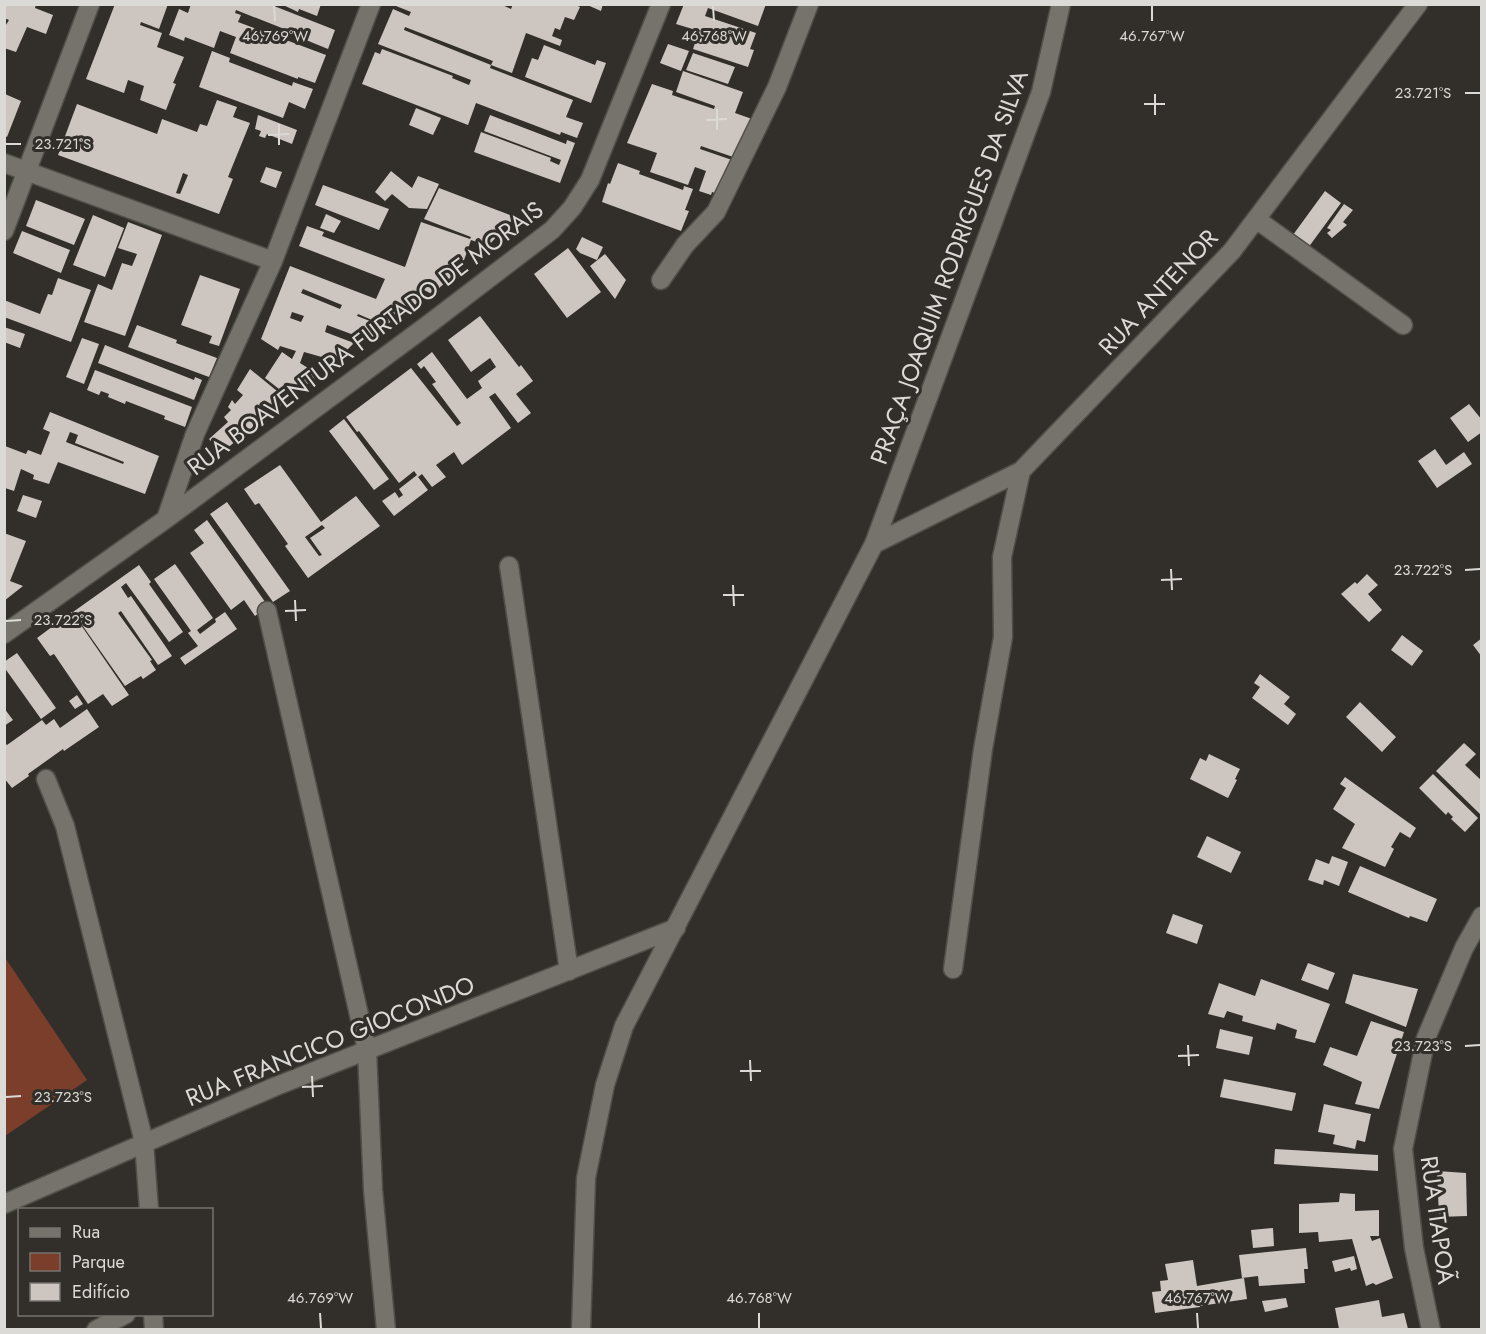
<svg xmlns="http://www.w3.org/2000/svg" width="1486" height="1334" font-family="Jost,sans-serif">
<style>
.green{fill:#7a3e2b}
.building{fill:#ccc5c0;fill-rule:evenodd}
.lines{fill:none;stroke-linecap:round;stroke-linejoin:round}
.minor-casing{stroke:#504e49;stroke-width:21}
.minor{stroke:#76736c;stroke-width:18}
.ticks{fill:none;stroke:#dcdad6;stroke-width:2}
.labels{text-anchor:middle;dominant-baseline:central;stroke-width:6;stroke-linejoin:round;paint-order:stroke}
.street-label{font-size:24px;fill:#dcdad6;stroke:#322f2a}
.ticks-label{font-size:15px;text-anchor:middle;fill:#dcdad6;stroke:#322f2a;stroke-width:6;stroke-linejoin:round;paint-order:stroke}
</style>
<rect width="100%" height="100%" fill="#322f2a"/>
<!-- green -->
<path class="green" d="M4,956L87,1080L5,1136H4Z"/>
<!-- building -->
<path class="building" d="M4,4H36L35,8L53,15L46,34L27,27L16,52L4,48V28L9,20L4,18Z
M115,4H168L159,29L141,22L140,25L162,33L157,47L184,57L173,83L176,84L166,110L140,100L144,86L128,80L124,93L86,79Z
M191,4H269L335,30L328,49L306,40L307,38L236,10L235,13L241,15L238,22L326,55L315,83L298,77V79L230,53L236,37L220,31L214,48L185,37L184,41L169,35L179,9L188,13Z
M281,4H321L317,16L299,9L298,12Z
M391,4H500L511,9L513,4H573L580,7L574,20L565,17L560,30L555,28L552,36L562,40L560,46L526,33L512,73L491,65L490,68L573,100L566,117L583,123L577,138L561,132L560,135L476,103L468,125L362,84L375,52L380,54L382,49L453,76L452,78L469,85L471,80L378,44L393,9L409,16L411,12ZM405,27L493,61L491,65L404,30Z
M585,4H603L601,11Z
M684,4H766L758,26L708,8L705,16L756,33L750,49L754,50L748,67L693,49L699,31L676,24Z
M668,44L689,51L681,71L660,63Z
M544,45L595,65L597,60L606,63L591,103L525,77L532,58L538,60Z
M212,51L230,58L229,62L292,86L293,82L313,89L305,109L289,102L283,118L199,87Z
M693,53L735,67L728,84L686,70Z
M683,71L743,92L735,113L752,119L736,158L701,146L700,149L735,161L721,195L712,192L711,195L699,191L706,171L695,167L688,185L650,172L657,153L627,143L652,84L673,91L672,95L714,109L715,106L676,92Z
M5,94L21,101L7,137L5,136Z
M217,100L237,107L233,117L250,123L228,177L233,179L219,214L58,155L77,104L157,134L162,119L197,132L200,124L207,126ZM183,173L188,175L180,194L176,193Z
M416,108L441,118L433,135L409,125Z
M258,115L297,130L292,144L267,134L265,138L259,136L261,131L255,129Z
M490,115L566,144L567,140L575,143L560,183L474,152L481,132L551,158L550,161L559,165L561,160L484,131Z
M618,163L640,171L639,174L683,190L684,186L693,189L685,210L689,211L681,231L602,202L608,183L610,184Z
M266,167L282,172L276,188L260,182Z
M391,171L412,188L418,176L439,184L427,209L409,208L392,194L385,201L375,192Z
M323,185L389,209L379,230L315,205Z
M439,188L515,217L488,246L471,240L462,266H465L432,294L422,289L417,298L424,301L410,313L403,310L386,326L358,314L357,316L388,328L370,341L327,325L325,332L354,343L336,361L304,352L300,363L319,375L297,392L294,389L287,400L221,453L209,439L228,422L224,417L231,410L228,407L232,400L235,404L243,395L237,390L250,369L277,391L279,389L265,378L282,352L292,359L296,351L280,346L278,350L261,339L290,266L376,299L385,279L299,246L307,226L324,232L322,236L405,267L421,222L470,239L471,237L424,219ZM303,289L342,305L340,309L301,293ZM292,312L304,316L301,322L290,318Z
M1325,191L1341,203L1305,252L1290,239Z
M36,200L85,219L74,245L26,226Z
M1344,204L1353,210L1343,222L1347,225L1332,238L1327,233L1331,230L1327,228Z
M326,214L341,221L334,233L320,228Z
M93,215L124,228L105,277L73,265Z
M128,222L162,235L125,336L84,322L98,284L112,290L122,263L132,266L137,254L118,248Z
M22,231L70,250L61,273L13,253Z
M582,237L603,247L597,260L580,253L576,249Z
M568,248L601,292L567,318L534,274Z
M605,254L626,280L615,299L590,266Z
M200,275L240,289L219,346L209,343L212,336L181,325Z
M58,278L91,290L71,342L4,317V300L40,314L48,294L52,295Z
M480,316L519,367L521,365L533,381L516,394L531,413L518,423L495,393L489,397L511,428L462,465L454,452L436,465L446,477L432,487L422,474L418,477L428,490L394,516L382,501L395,492L399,498L403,495L399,489L417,475L414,471L399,483L359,431L357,432L346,417L411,368L457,426L461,423L432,384L436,382L424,366L421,369L417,364L432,352L467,399L482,388L478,381L496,367L490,358L471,372L448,340Z
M137,325L177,340L176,343L217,358L209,377L128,347Z
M4,327L25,334L20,348L4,342Z
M82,338L99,344L84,384L66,377Z
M105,345L194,380L195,377L202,380L194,400L98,363Z
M95,370L192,407L185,427L164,419L165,416L126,401L125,404L108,397L109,394L101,391L99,395L87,390Z
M1469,404L1482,420V432L1468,442L1450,418Z
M50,412L159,456L145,494L58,462L49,484L33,479L34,475L21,469L14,491L5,488V446L26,454L28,450L41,455L50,432L43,429ZM70,432L78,435L75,443L124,462L123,464L66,442Z
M344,419L389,479L374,490L329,431Z
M1435,449L1446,465L1464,452L1472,464L1437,488L1418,461Z
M280,465L321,522L356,496L380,526L308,578L285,546L288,544L259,503L255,505L244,489ZM322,525L325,528L310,538L322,555L319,556L305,537Z
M23,495L42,501L36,518L17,511Z
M227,502L290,591L273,602L210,514Z
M207,520L268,606L255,616L244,600L231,610L190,553L204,543L194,530Z
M4,533L26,541L10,581L23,586L4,601Z
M175,564L213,618L197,630L200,634L216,622L215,619L225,612L237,629L185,665L180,658L198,646L188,633L191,631L154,579Z
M139,565L151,582L149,584L183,632L169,642L126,583L121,587L128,598L131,596L172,656L158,665L121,611L118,613L152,660L150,661L156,670L143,679L141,676L125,686L73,612Z
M1367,574L1378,585L1368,594L1382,610L1369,622L1341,594L1355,582L1357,584Z
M72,612L129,695L112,706L103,694L88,704L54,654L50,656L37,638Z
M1402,635L1423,651L1412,666L1391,650Z
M1482,638V657L1473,645Z
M17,653L56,708L41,719L4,667V662Z
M1260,674L1290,697L1284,704L1296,714L1288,725L1252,698L1260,687L1254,683Z
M77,695L83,704L75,709L69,701Z
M1360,702L1396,737L1382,752L1346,717Z
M4,708L13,720L4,726Z
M87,709L99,727L64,751L63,749L28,774L29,776L12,788L4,778V742L7,745L42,720L46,725L54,719L60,728Z
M1464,743L1476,754L1465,765L1482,781V816L1436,771Z
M1209,754L1240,769L1235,779L1237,780L1228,798L1190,779L1200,758L1206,761Z
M1433,774L1478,818L1465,832L1451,819L1453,817L1448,812L1446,815L1419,788Z
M1345,777L1416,828L1410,838L1400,832L1391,847L1394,849L1385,867L1342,848L1355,824L1333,809L1346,788L1340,784Z
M1207,836L1241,852L1231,873L1197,857Z
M1332,856L1348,862L1339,886L1324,880L1323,885L1308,880L1316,859L1329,864Z
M1360,866L1437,899L1427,922L1410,916L1409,918L1348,892Z
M1173,914L1203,925L1197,944L1166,933Z
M1308,963L1335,973L1328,990L1301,980Z
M1353,974L1418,989L1406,1027L1345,1003Z
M1261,979L1330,1004L1315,1043L1295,1038L1297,1030L1277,1023L1275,1030L1242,1021L1243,1016L1227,1011L1224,1018L1208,1014L1219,983L1255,996Z
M1371,1021L1404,1032L1379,1109L1355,1104L1362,1082L1323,1065L1330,1047L1357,1056Z
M1220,1029L1253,1037L1249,1055L1216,1048Z
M1224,1079L1296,1093L1292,1111L1220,1097Z
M1324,1104L1371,1114L1365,1142L1357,1140L1355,1149L1333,1144L1335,1135L1318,1132Z
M1275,1149L1378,1155V1171L1274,1164Z
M1437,1171L1466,1173L1467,1216L1439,1217Z
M1340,1193L1355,1194V1211L1379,1210V1236H1370L1372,1241L1380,1238L1393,1278L1376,1285L1373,1283L1366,1286L1352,1239L1319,1242L1318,1232L1299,1233V1204L1339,1202Z
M1273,1228L1274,1246L1253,1248L1251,1230Z
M1306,1248L1308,1269H1304L1305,1283L1259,1286L1258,1276L1242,1278L1239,1255Z
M1354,1256L1357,1269L1351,1271L1350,1268L1335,1272L1332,1261Z
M1193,1260L1197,1286L1244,1278L1247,1299L1200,1306L1199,1299L1200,1307L1155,1313L1152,1292L1161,1291L1160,1281L1168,1280L1165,1264Z
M1286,1298L1288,1307L1265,1312L1262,1301Z
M1379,1300L1382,1317L1404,1313L1408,1329H1339L1335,1308Z"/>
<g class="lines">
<defs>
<path id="minor" d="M4,163L273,261
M1256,219L1403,325
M4,231L90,4
M661,280L685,245L716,212L777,87L809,4
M166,519L195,434L273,261L371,4
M874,544L1021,471L1232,251L1418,4
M509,566L569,971
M267,611L367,1050L373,1190L386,1330
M4,634L166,519L429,324L552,230L572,208L590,180L661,4
M46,779L65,826L144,1142L149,1210
M953,969L983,749L1003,637L1002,557L1021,471
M4,1204L274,1087L676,928
M153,1314L154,1330
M96,1330L126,1314
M581,1330L586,1178L605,1085L624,1026L874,544L1041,92L1061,4
M1431,1330L1414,1248L1403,1149L1426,1038L1464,948L1482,916"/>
</defs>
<!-- minor casing -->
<use href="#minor" class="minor-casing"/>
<!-- minor -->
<use href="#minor" class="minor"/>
</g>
<!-- ticks -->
<path class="ticks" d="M274,6L275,21M713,6L714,21M1152,6V21M1465,93H1480M1155,94V115M1144,104H1165M717,109V130M706,120L727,119M279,124V145M268,135L289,134M6,144H21M1171,569L1172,590M1465,570L1480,569M1161,580L1182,579M733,585L734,606M723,595H744M295,600L296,621M285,611L306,610M6,621L21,620M1188,1045L1189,1066M1465,1046L1480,1045M1178,1056L1199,1055M750,1060L751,1081M740,1071H761M312,1076L313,1097M302,1087L323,1086M6,1097L21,1096M320,1313L321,1328M759,1313V1328M1197,1313L1198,1328"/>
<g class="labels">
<!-- street labels -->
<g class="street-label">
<text transform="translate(949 267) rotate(-70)">PRAÇA JOAQUIM RODRIGUES DA SILVA</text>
<text transform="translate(1158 292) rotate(-47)">RUA ANTENOR</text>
<text transform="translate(365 338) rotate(-37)">RUA BOAVENTURA FURTADO DE MORAIS</text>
<text transform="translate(330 1041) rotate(-22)">RUA FRANCICO GIOCONDO</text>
<text transform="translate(1438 1220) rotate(82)">RUA ITAPOÃ</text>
</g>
</g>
<g class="ticks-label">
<text x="275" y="41">46.769°W</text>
<text x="714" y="41">46.768°W</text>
<text x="1152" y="41">46.767°W</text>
<text x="1423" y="98">23.721°S</text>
<text x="63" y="149">23.721°S</text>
<text x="1423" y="575">23.722°S</text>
<text x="63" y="625">23.722°S</text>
<text x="1423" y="1051">23.723°S</text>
<text x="63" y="1102">23.723°S</text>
<text x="320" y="1303">46.769°W</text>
<text x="759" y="1303">46.768°W</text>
<text x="1197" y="1303">46.767°W</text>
</g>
<!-- border -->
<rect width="1486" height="1334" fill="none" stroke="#dcdad6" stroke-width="12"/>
<!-- legend -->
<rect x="18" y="1208" width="195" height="108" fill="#322f2a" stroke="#76736f" stroke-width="1.5"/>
<rect x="30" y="1228" width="30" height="9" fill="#76736c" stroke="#76736f" stroke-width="1.5"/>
<text x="72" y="1238" font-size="18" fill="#dcdad6">Rua</text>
<rect x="30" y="1253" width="30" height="18" fill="#7a3e2b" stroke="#76736f" stroke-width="1.5"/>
<text x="72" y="1268" font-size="18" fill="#dcdad6">Parque</text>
<rect x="30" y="1283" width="30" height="18" fill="#ccc5c0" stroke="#76736f" stroke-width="1.5"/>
<text x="72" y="1298" font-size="18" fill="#dcdad6">Edifício</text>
</svg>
